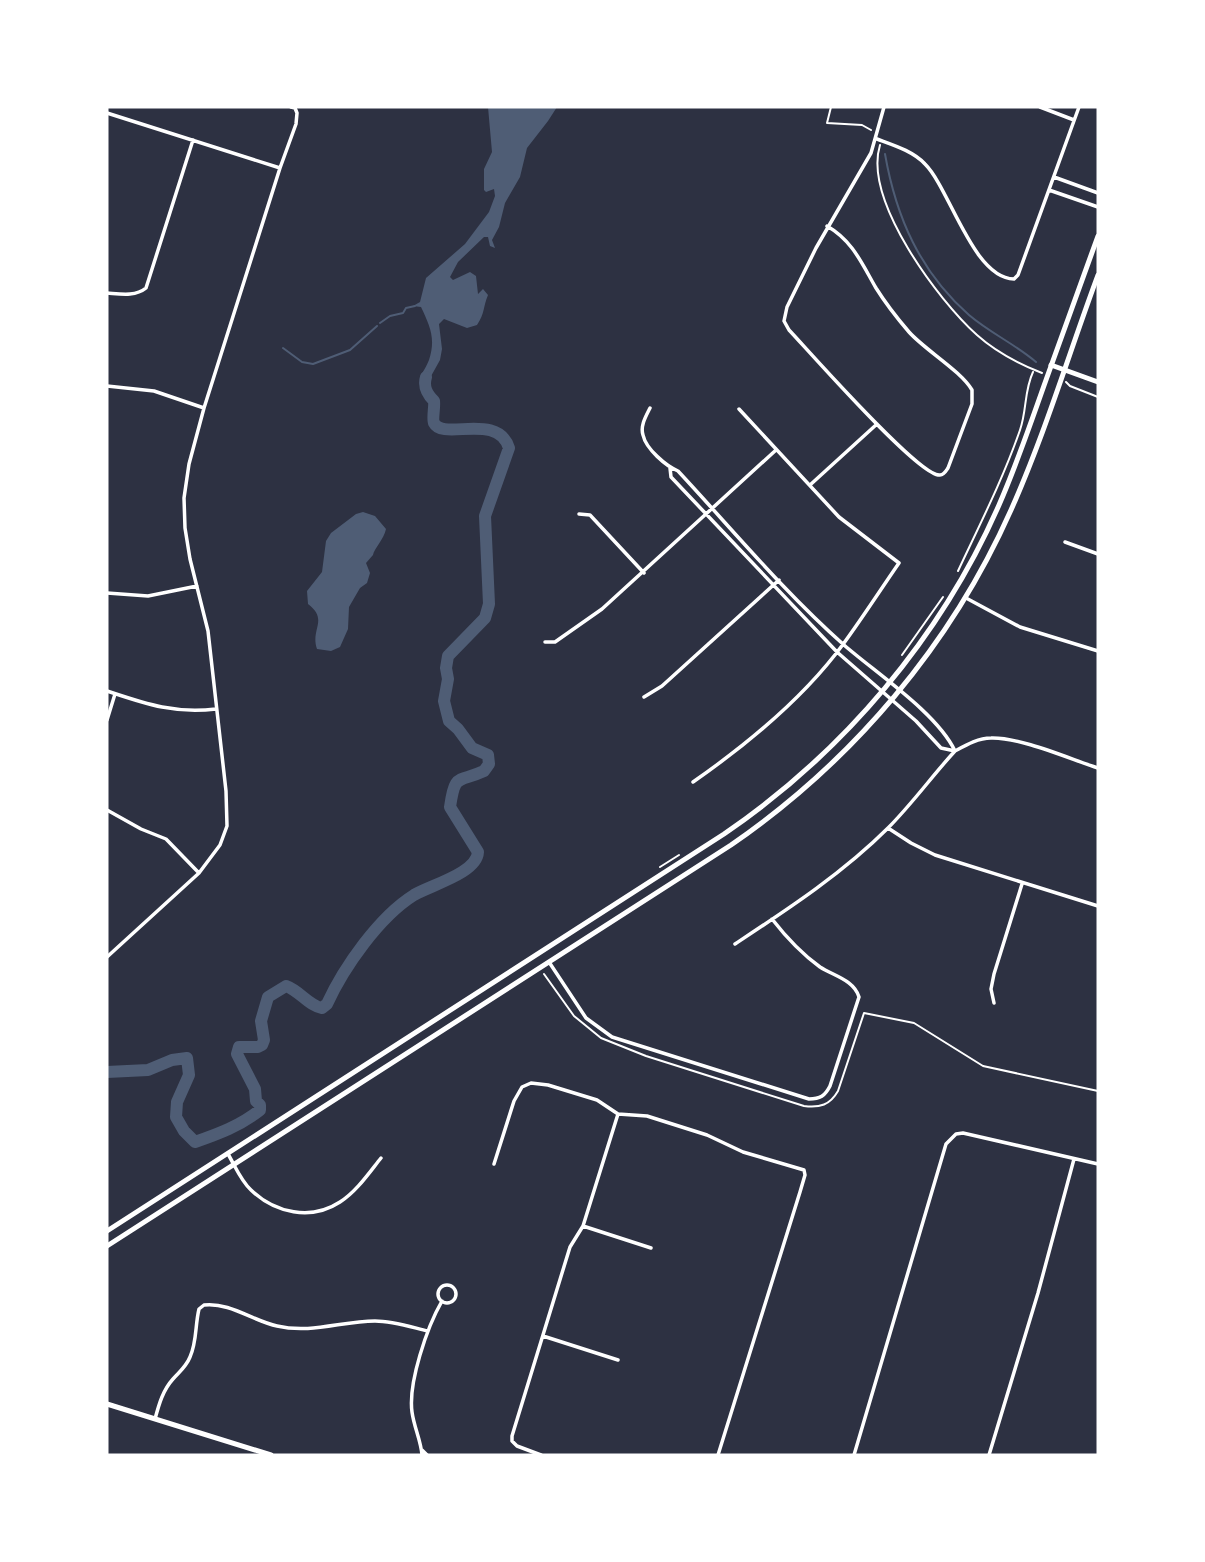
<svg xmlns="http://www.w3.org/2000/svg" width="1205" height="1562" font-family="Signika,sans-serif">
<style>
.water{fill:#4f5d75}
.lines{fill:none;stroke-linecap:round;stroke-linejoin:round}
.stream{stroke:#4f5d75;stroke-width:2}
.river{stroke:#4f5d75;stroke-width:12}
.path{stroke:#fff;stroke-width:2}
.minor{stroke:#fff;stroke-width:3.5}
.tertiary{stroke:#fff;stroke-width:5}
.secondary{stroke:#fff;stroke-width:5}
</style>
<rect width="100%" height="100%" fill="#2d3142"/>
<!-- water -->
<path class="water" d="M488,107H557L548,121L527,148L520,177L505,203L499,227L492,240L495,248L490,246L488,237H484L458,262L450,277L453,280L470,272L476,276L478,294L483,289L488,295C483,307 485,313 477,325L467,328L444,319L439,324L442,349L440,360L430,378L426,392L421,391C417,376 424,373 429,360C436,339 430,326 421,307L413,306L420,302L426,278L465,244L489,212L495,196L494,189L486,192L484,190V169L492,152Z
M363,512L375,516L386,529C384,539 374,549 373,555L366,563L370,573L367,583L360,588L349,607L348,629L340,647L331,651L317,649C310,629 329,620 308,604L307,591L322,572L326,541L331,533L356,514Z"/>
<g class="lines">
<!-- stream -->
<path class="stream" d="M885,154C896,217 920,272 969,315C990,333 1015,344 1036,362
M380,323L390,316L403,313L406,308L415,306
M283,348L302,362L313,364L350,350L377,326"/>
<!-- river -->
<path class="river" d="M107,1072L148,1070L172,1060L187,1058L189,1075L177,1102L176,1117L184,1131L195,1142C218,1134 240,1126 260,1110V1105L256,1101L255,1089L237,1054L239,1047H258L262,1045L264,1040L261,1021L268,997L286,986C300,991 309,1006 322,1008L327,1004C344,967 379,917 414,895C431,885 477,873 478,852L450,807C455,772 458,783 484,771L489,764L488,755L472,748L458,729L449,721L444,701L448,679L446,668L448,656L485,618L489,604L485,516L509,448C498,412 443,441 434,423C432,419 435,406 434,401C427,394 423,387 426,377"/>
<!-- path -->
<path class="path" d="M831,107L827,123L862,125L871,130
M880,145C863,200 938,300 977,335C996,352 1019,364 1042,373
M1066,382L1070,386L1098,397
M958,571C980,524 1003,479 1020,430C1027,410 1024,391 1033,372
M902,655L943,597
M660,867L679,855
M544,974L574,1016L601,1038L646,1056L804,1106C820,1108 830,1105 838,1091L864,1013L914,1023L983,1066L1098,1091"/>
<!-- minor -->
<path class="minor" d="M1040,107L1074,120
M107,113L280,168
M877,139C893,145 913,151 925,164C950,189 973,278 1014,279L1018,275L1079,107
M1054,177L1098,193
M1049,190L1098,207
M827,226C853,241 862,264 876,288C886,304 897,318 909,332C925,350 961,371 972,390V404L948,468C946,471 944,475 940,475C920,478 808,350 789,330L784,321L787,307L816,248L871,153L884,107
M107,293C120,294 135,297 146,288L193,140
M107,386L154,391L204,408
M650,408C646,416 640,426 643,435C646,449 666,466 678,471C732,529 784,592 844,645C876,673 937,713 955,751
M670,468L671,477L837,652L916,721L941,748L955,751
M810,485L877,424
M579,514L590,515L644,573
M1065,542L1098,554
M107,593L148,596L197,586
M966,598L1020,627L1098,651
M545,642H555L602,609L776,450
M107,691C146,704 174,714 216,709
M644,697L662,686L779,580
M107,720L115,694
M693,782C749,743 804,698 844,643C863,617 881,589 899,563L839,517L739,409
M107,810L141,829L166,839L199,873
M888,828L911,843L935,855L1098,906
M735,944C788,909 843,873 888,828C912,804 932,776 955,751C966,745 978,738 991,738C1020,737 1070,759 1098,768
M107,957L199,873L220,845L227,826L226,791L208,631L190,559L185,528L184,498L189,464L204,408L280,168L296,124L297,113L295,108L291,107
M549,962L586,1018L612,1037L809,1099C820,1099 825,1096 830,1086L859,997C854,980 834,976 820,967C802,954 786,937 772,919
M994,1003L991,989L994,974L1022,884
M228,1154C235,1166 241,1181 251,1190C275,1213 311,1221 340,1202C356,1192 369,1173 381,1158
M494,1164L514,1101L522,1087L531,1083L548,1085L597,1100L618,1114L647,1116L707,1135L743,1152L804,1170L805,1175L800,1192L718,1455
M583,1226L651,1248
M438 1294a9 9 0 1 1 18 0a9 9 0 1 1-18 0Z
M543,1336L618,1360
M155,1419C159,1404 163,1390 173,1379C180,1371 186,1367 190,1357C197,1342 195,1325 199,1309L204,1305C230,1302 253,1321 277,1326C311,1334 342,1321 375,1321C393,1321 411,1327 428,1331
M422,1450L427,1455
M422,1455C421,1441 414,1427 412,1412C408,1383 427,1327 442,1301
M541,1455L517,1446L512,1441V1436L570,1247L583,1226L618,1114
M854,1455L946,1144L956,1134L963,1133L1098,1164
M989,1455L1038,1293L1074,1159"/>
<!-- tertiary -->
<path class="tertiary" d="M1051,365L1098,382"/>
<!-- secondary -->
<path class="secondary" d="M107,1231L724,834C844,752 941,637 999,505C1017,464 1031,422 1046,380C1063,332 1081,284 1098,236
M107,1246L731,845C853,761 951,645 1011,510C1045,434 1069,353 1098,275
M107,1404L271,1455"/>
</g>
<!-- border -->
<rect width="1205" height="1562" fill="none" stroke="#ffffff" stroke-width="217"/>
</svg>
